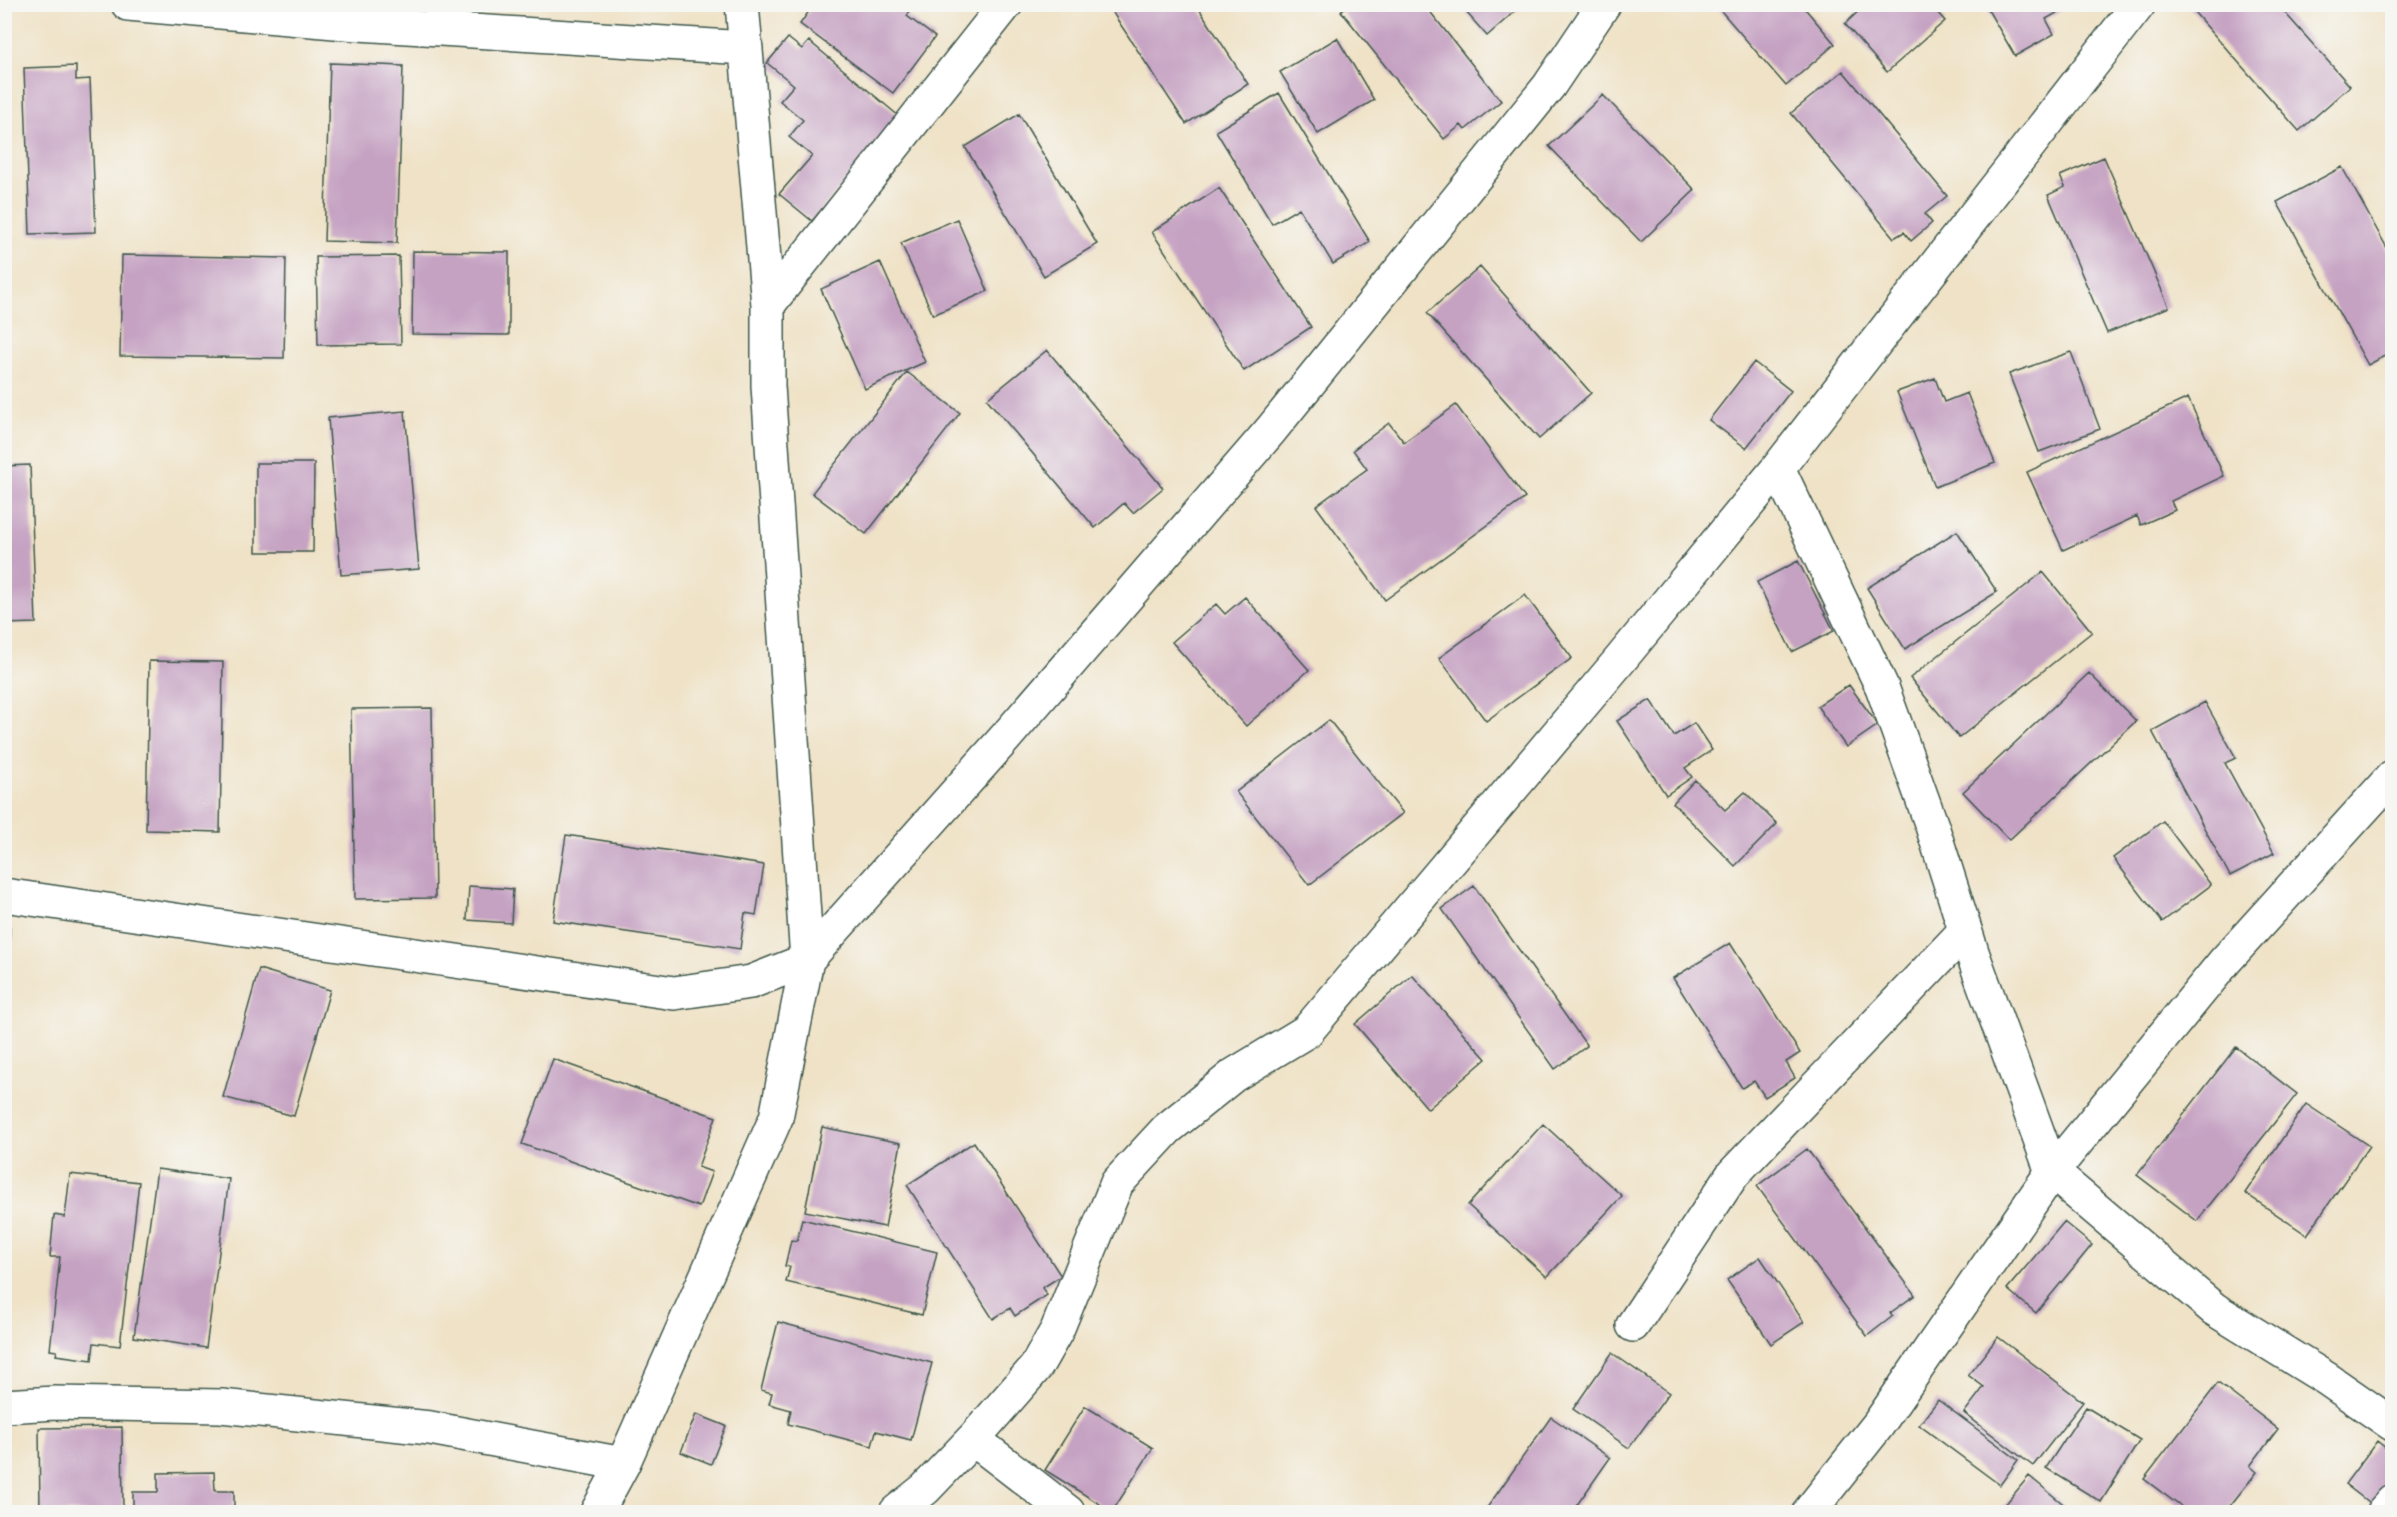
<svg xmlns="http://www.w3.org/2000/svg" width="2397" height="1517" font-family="'Playpen Sans',sans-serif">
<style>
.building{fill:#c5a1c2}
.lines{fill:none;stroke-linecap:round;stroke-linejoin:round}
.street-casing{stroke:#3e564a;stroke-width:36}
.street{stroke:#fff;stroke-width:33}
</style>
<rect width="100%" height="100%" fill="#f6f6f2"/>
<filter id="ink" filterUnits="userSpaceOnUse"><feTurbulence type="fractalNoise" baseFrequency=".0167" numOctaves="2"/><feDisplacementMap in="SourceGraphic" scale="12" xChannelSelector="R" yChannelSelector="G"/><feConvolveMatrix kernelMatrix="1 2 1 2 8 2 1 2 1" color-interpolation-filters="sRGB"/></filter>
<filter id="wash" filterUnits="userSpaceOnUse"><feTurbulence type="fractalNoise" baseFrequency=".008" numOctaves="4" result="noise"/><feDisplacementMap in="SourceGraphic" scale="24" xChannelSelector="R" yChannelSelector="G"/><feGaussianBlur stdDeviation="1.35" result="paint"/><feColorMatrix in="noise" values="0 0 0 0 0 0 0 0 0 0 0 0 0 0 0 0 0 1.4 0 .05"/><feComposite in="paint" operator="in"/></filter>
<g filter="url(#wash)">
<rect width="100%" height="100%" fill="#efe2c6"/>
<g id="blocks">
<!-- building -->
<path class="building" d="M814,4H901L910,11L907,16L935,37L893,93L800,24Z
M1107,4H1196L1248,84L1186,124Z
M1349,4H1424L1501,101L1465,130L1461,125L1444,139L1341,11Z
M1459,4H1523L1487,36Z
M1715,4H1801L1835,44L1786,86Z
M1866,4H1930L1945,21L1887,72L1845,24Z
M2187,4H2277L2350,86L2299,131Z
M1985,5H2071L2046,19L2054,34L2015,56Z
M788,38L802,49L809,41L900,117L812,221L779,194L812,156L789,137L803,120L780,101L794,85L767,63Z
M1337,38L1374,100L1318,134L1280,72Z
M330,63L403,66L397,243L324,241Z
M76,66V80L90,79L96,232L30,234L24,68Z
M1843,71L1947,196L1925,214L1932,223L1911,241L1904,232L1894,238L1791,113Z
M1279,93L1370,242L1333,264L1299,208L1272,224L1216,131Z
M1603,95L1695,190L1641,242L1549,146Z
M1019,114L1097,244L1044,276L965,147Z
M2104,157L2169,307L2107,333L2048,195L2065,187L2060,176Z
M2342,167L2392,257V352L2368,365L2277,202Z
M1219,188L1311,327L1244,371L1152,232Z
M957,219L988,291L933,315L901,243Z
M413,251L509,252V335L412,334Z
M122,255L286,258L284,358L120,356Z
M399,256L401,344L318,345L316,257Z
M880,262L925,362L865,389L821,289Z
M1480,267L1591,393L1539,439L1427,313Z
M1047,350L1163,488L1133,513L1124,503L1095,528L987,399Z
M2071,352L2100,429L2039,452L2009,374Z
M1754,362L1791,391L1746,448L1709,420Z
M907,372L960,413L866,534L812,493Z
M1935,378L1944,402L1967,393L1995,463L1935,487L1897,392Z
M2188,398L2224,476L2171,501L2175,510L2141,525L2137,516L2063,550L2027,472Z
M1456,405L1525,498L1385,600L1316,506L1367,469L1353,450L1389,423L1404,442Z
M405,411L419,569L341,575L328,418Z
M256,463H314L313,552H256Z
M30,465L36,623L4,624V466Z
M1957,531L1997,592L1905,649L1867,588Z
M1798,561L1834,631L1792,652L1757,582Z
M2043,572L2092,632L1959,738L1910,678Z
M1525,595L1572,658L1486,721L1439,658Z
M1245,597L1309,670L1246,726L1172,642L1216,604L1225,614Z
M149,661L223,662L220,832L146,830Z
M2089,673L2136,721L2009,840L1963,792Z
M1849,685L1878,725L1846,747L1817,706Z
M1650,700L1674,736L1694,723L1712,750L1685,768L1692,777L1666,795L1617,721Z
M2205,702L2236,758L2225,763L2274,853L2230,876L2152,731Z
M432,708L435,898L355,899L351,709Z
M1329,720L1403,813L1309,885L1236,792Z
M1695,780L1725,810L1745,792L1777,824L1735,866L1673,803Z
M2163,821L2211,885L2162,922L2113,858Z
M566,835L764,865L756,915L745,913L740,949L553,921Z
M469,886L513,889L511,923L467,920Z
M1474,886L1587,1046L1555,1069L1442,909Z
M4,927L10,928L6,1008H4Z
M1730,943L1800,1053L1786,1062L1795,1078L1765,1097L1754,1081L1742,1088L1673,978Z
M259,969L330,990L294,1116L223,1097Z
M1412,975L1486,1059L1428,1109L1355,1024Z
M2236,1047L2297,1094L2197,1221L2137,1175Z
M553,1059L716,1117L698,1167L712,1172L699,1207L522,1144Z
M2306,1104L2369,1146L2307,1235L2245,1193Z
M1543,1124L1622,1196L1547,1277L1468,1205Z
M822,1127L901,1143L885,1227L805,1211Z
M974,1142L1061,1276L1042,1288L1047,1295L1015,1316L1010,1308L993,1319L907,1185Z
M1807,1149L1915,1295L1890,1313L1893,1316L1867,1336L1757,1186Z
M157,1169L229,1179L206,1348L134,1337Z
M70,1174L139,1182L120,1346L94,1343L92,1360L56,1355L57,1351L50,1350L60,1257H50L54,1215L65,1217Z
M802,1219L937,1252L922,1315L786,1282L790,1267L785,1266L791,1240L797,1241Z
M2064,1222L2092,1245L2036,1313L2007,1289Z
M1760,1257L1804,1322L1771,1344L1727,1280Z
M778,1322L932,1363L911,1440L876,1431L872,1446L788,1424L791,1410L769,1404L772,1393L761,1390Z
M1998,1337L2083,1402L2033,1466L1964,1413L1984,1387L1968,1375Z
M1612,1353L1669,1393L1629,1448L1573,1409Z
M2218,1383L2278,1429L2250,1466L2257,1472L2225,1512L2217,1508L2214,1512H2188L2144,1479Z
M1938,1400L2018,1460L2000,1485L1919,1425Z
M1085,1406L1153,1448L1112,1512L1045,1470Z
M2086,1407L2140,1440L2101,1502L2046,1468Z
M696,1414L726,1426L711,1464L681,1452Z
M1551,1417L1610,1458L1572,1512H1484Z
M122,1427L123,1512H40L39,1428Z
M2377,1441L2392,1453V1479L2372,1505L2345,1484Z
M214,1472L215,1491H234V1512H133V1492H158V1473Z
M2029,1476L2073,1512H1999Z"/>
</g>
</g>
<g filter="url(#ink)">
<use href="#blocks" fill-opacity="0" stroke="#3e564a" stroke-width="1.5"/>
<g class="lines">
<defs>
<path id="street" d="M128,4L358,24L746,48
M742,4L768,305
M1778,468L1882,687L1932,826L1973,955L2052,1172L2214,1309L2327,1379L2392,1424
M4,895L674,993L751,982L807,960L1005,738L1271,430L1549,86L1604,4
M1633,1325L1733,1174L1965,931
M4,1406L55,1403L221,1406L430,1428L623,1464
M973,1439L1068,1512
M597,1512L623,1464L776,1118L807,960L768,386V305L1006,4
M896,1512L925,1489L973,1439L1036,1367L1057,1330L1117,1183L1167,1129L1234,1075L1307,1031L1620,660L1778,468L2139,4
M1809,1512L1878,1425L2052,1172L2225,961L2392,777
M2383,1512L2392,1502"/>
</defs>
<!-- street casing -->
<use href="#street" class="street-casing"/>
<!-- street -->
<use href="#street" class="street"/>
</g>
</g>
<!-- margin -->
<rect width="2397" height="1517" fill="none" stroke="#f6f6f2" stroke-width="24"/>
</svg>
